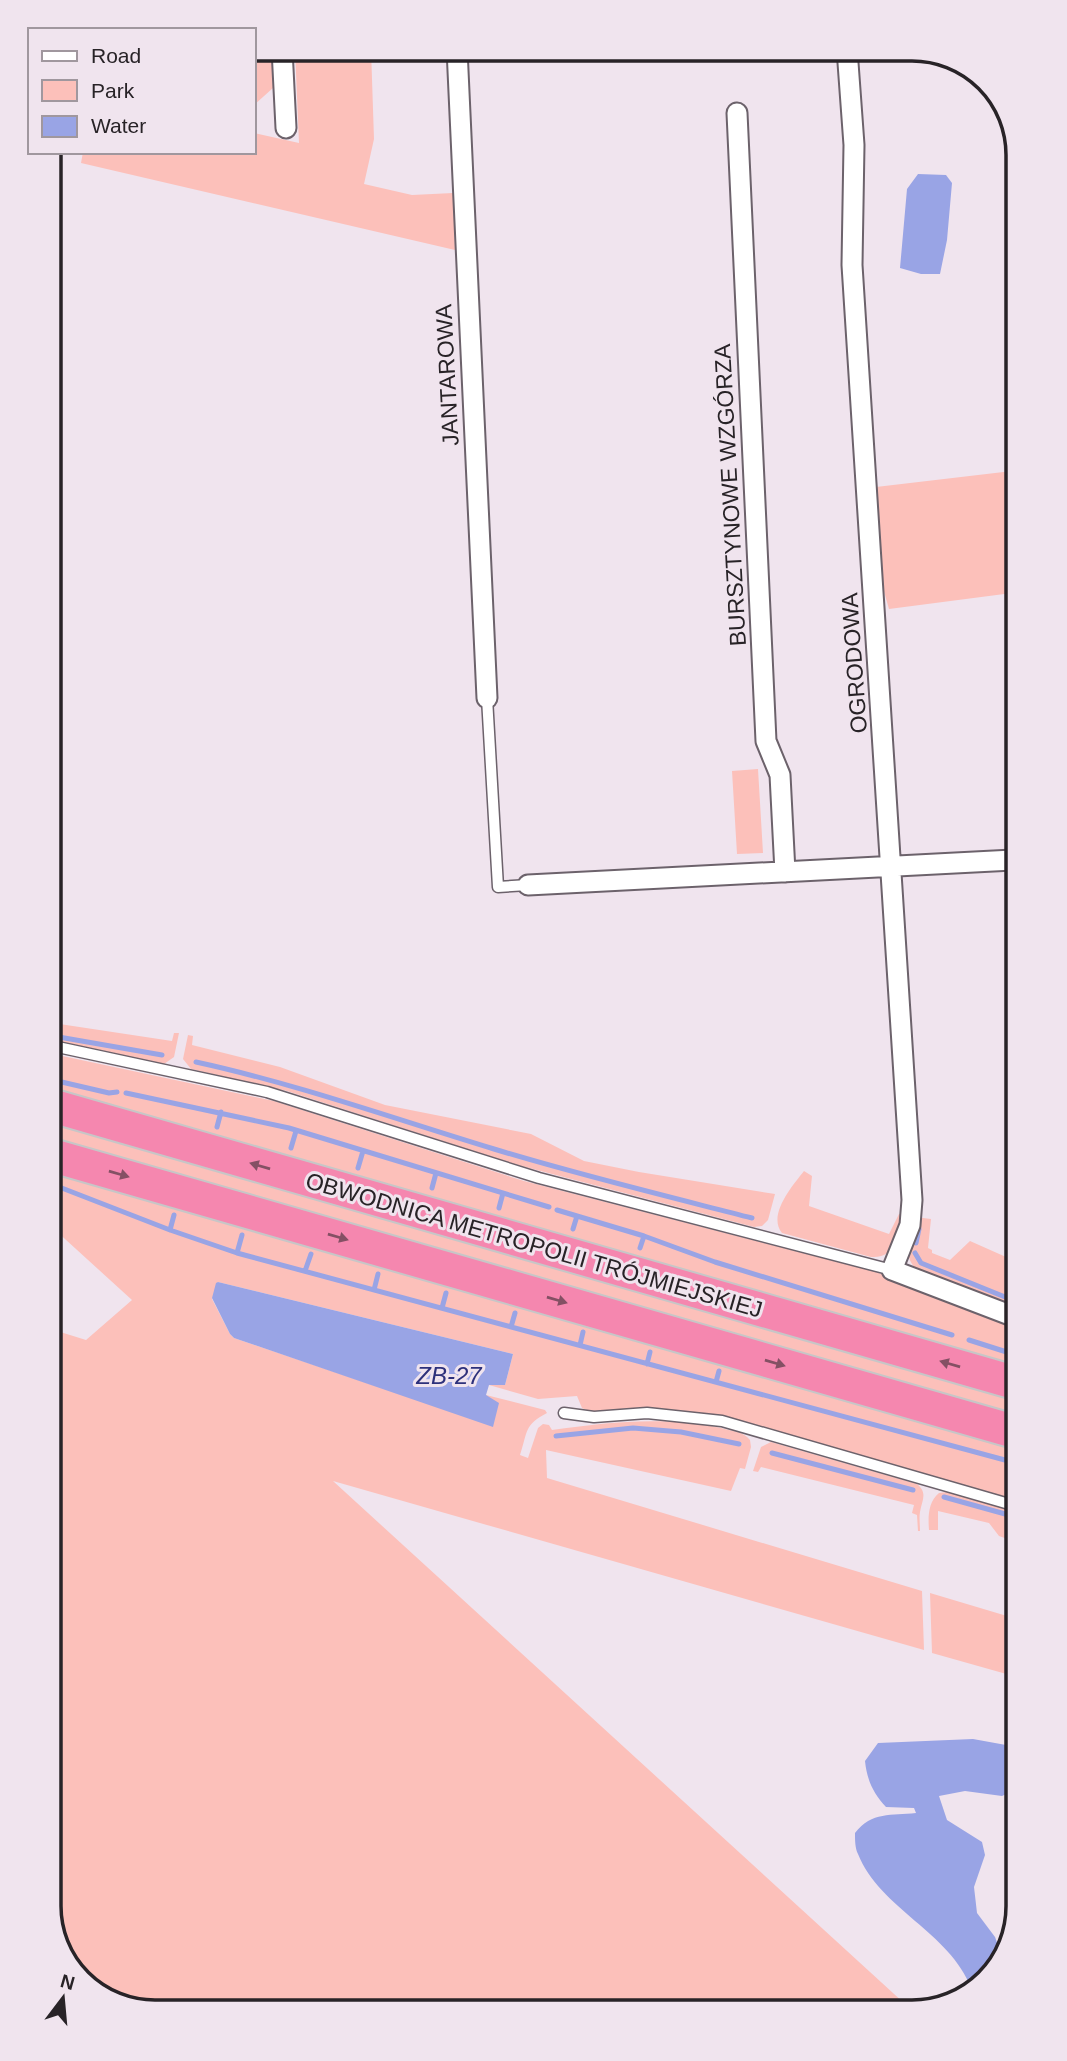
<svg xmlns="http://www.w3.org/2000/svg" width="1067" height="2061" font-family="Helvetica,sans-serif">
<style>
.green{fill:#fcc0ba}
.water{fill:#99a4e5}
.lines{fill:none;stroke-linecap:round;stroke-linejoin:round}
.stream{stroke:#99a4e5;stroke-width:5}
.service-casing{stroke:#6c626b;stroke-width:13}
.minor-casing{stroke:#6c626b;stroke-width:23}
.motorway-casing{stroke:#c7c6c7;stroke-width:37}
.service{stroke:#fff;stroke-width:10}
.minor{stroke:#fff;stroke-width:19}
.motorway{stroke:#f587af;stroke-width:33}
.oneway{fill:#845064}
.labels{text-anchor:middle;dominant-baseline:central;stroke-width:6;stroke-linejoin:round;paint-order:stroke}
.street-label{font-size:23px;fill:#282327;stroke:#f0e4ee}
.water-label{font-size:24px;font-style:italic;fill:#2d307b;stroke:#f0e4ee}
.rim{fill:none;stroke:#282327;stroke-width:3.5}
</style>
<rect width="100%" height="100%" fill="#f0e4ee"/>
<!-- green -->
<path class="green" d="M254,49H271L273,88L254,105Z
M295,49H371L374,139L364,184L412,195L453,193L455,250L81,163L83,152H254V133L299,143Z
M1012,471V593L889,609L881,581L876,487Z
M758,769L763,853L737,854L732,771Z
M53,1023L172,1041L174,1033H179L174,1057L164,1064L53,1040Z
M188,1035L193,1036L192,1045L280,1067L385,1105L531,1134L584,1161L639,1172L775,1194L768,1220L762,1226L754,1227L514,1164L287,1091L191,1069L183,1059Z
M53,1054L274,1101L524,1181L876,1272L1015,1325L1016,1369L53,1092Z
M53,1118L1016,1395V1422L54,1146Z
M54,1171L1016,1448V1500L714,1415L643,1408L591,1412L582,1408L577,1396L538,1399L489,1385H505L513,1354L218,1282L212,1299L230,1334L234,1338L388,1390L486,1395L545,1410L547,1413C524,1425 528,1431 520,1455L528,1458L538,1428L543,1424L549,1425L552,1430C609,1422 664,1416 721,1428C731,1431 743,1431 750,1440L751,1447L745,1469L740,1468L731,1491L546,1450L547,1478L922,1591L924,1650L333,1481L905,2004L149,2012L96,1994L57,1946L54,1330L86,1340L132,1300L54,1229Z
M804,1171L812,1176L809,1206L889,1234L899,1214L907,1215C899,1234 896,1259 871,1257L782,1233C767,1215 793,1185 804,1171Z
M915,1217L931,1219L928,1248L932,1250V1253L950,1260L970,1241L1015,1261V1310L917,1270C901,1255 910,1236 915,1217Z
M771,1442L917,1484C928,1493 922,1500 920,1512C919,1518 920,1525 920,1531H918L917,1515L912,1513L914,1505L761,1467L758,1472L753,1471L761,1447Z
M947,1492L1016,1512V1542L999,1536L989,1523L938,1511V1530H929C928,1517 928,1502 939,1493Z
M930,1593L1017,1619V1677L932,1653Z"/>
<!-- water -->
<path class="water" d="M918,174L946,175L952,183L947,240L940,274H921L900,268L907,189Z
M218,1282L513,1354L505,1385H489L486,1395L499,1403L493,1427L234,1338L230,1334L212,1298L216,1283Z
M973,1739L1017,1747V1789L1002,1796L965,1791L939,1796L947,1820L982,1842L985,1855L974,1887L977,1913L995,1937L1002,1956L1000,1965L971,1988C950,1932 880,1909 858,1854C855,1848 855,1840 855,1833C872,1811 891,1816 916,1813L914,1808L886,1807C873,1793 867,1780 865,1761L878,1743Z"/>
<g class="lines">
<!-- stream -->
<path class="stream" d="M53,1036L162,1055
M196,1062C297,1084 395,1119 494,1149C579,1175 666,1196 752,1218
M53,1080L109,1093L117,1092
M126,1093L289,1128L549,1207
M217,1127L221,1112
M291,1148L296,1131
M358,1168L363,1151
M54,1185L170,1230L237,1253L1016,1463
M432,1188L436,1173
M499,1208L503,1193
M557,1210L644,1236L715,1262L952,1335
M573,1229L577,1216
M170,1230L174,1215
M916,1243L919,1229
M640,1248L644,1236
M237,1253L242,1235
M915,1253L921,1263L1015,1301
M305,1271L311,1254
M374,1290L378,1274
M442,1308L446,1293
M511,1327L515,1313
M969,1340L1016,1355
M580,1345L583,1332
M647,1364L650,1352
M716,1382L719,1371
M556,1436L633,1428L681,1432L739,1444
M772,1453L913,1490
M944,1497L1016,1517"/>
<defs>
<path id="service" d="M487,698L498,887L528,885
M53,1046L267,1092L539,1178L892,1270
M564,1413L594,1417L647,1413L722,1421L1016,1506"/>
<path id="minor" d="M282,49L286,128
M457,49L487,698
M847,49L854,145L852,265L912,1200L910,1225L892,1270L1015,1317
M737,113L766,741L780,775L785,872
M528,885L1013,860"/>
<path id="motorway" d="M53,1106L1016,1383
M54,1156L1016,1432"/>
</defs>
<!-- service casing -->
<use href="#service" class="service-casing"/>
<!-- minor casing -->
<use href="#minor" class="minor-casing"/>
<!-- motorway casing -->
<use href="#motorway" class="motorway-casing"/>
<!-- service -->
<use href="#service" class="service"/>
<!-- minor -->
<use href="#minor" class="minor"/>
<!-- motorway -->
<use href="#motorway" class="motorway"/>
</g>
<!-- one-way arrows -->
<defs><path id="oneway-solid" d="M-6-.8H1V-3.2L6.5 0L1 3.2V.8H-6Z" transform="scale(1.75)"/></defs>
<g class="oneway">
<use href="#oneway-solid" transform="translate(260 1166) rotate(-164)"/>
<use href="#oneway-solid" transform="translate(119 1174) rotate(16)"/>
<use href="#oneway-solid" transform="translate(338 1237) rotate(16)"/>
<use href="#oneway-solid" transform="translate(557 1300) rotate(16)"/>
<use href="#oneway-solid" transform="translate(775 1363) rotate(16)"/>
<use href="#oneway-solid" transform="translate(950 1364) rotate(-164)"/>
</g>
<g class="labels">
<!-- street labels -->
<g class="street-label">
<text transform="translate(447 375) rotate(-93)">JANTAROWA</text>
<text transform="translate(730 495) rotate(-93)">BURSZTYNOWE WZGÓRZA</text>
<text transform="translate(854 663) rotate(-94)">OGRODOWA</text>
<text transform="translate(534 1245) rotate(16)">OBWODNICA METROPOLII TRÓJMIEJSKIEJ</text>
</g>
<!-- water labels -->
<g class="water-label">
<text x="449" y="1375">ZB-27</text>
</g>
</g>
<!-- crop -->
<path d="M0 0H1067V2061H0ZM155 61H912A94 94 0 0 1 1006 155V1906A94 94 0 0 1 912 2000H155A94 94 0 0 1 61 1906V155A94 94 0 0 1 155 61Z" fill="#f0e4ee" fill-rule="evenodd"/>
<path class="rim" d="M155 61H912A94 94 0 0 1 1006 155V1906A94 94 0 0 1 912 2000H155A94 94 0 0 1 61 1906V155A94 94 0 0 1 155 61Z"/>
<!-- legend -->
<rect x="28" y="28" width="228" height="126" fill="#f0e4ee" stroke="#a0979e" stroke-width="2"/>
<rect x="42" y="51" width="35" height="10" fill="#ffffff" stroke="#a0979e" stroke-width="2"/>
<text x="91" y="63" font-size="21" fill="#282327">Road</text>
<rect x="42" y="80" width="35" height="21" fill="#fcc0ba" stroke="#a0979e" stroke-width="2"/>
<text x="91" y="98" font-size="21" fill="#282327">Park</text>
<rect x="42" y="116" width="35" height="21" fill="#99a4e5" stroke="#a0979e" stroke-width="2"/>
<text x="91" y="133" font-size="21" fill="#282327">Water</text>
<!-- north arrow -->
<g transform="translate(63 1998) rotate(16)" stroke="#f0e4ee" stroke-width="5" paint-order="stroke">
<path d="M0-5L12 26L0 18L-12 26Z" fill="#282327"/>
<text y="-10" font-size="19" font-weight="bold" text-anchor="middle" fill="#282327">N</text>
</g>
</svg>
